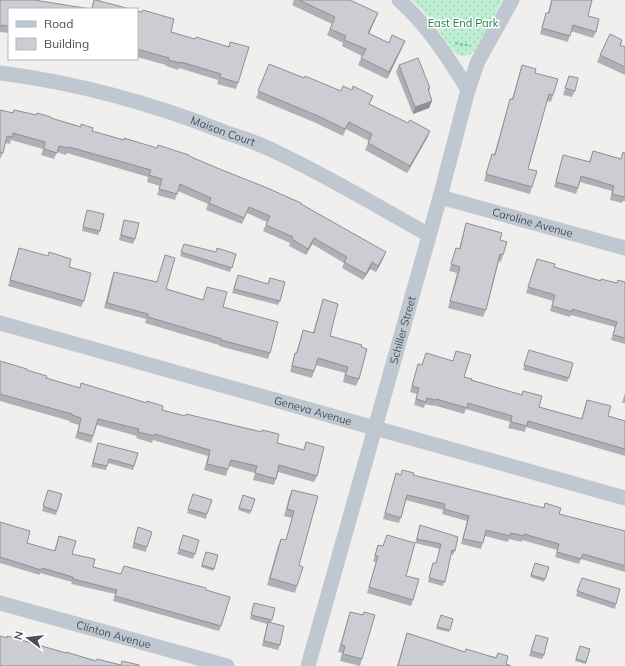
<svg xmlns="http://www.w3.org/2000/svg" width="625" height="666" font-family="Mulish,sans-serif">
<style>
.grass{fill:url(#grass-dots)}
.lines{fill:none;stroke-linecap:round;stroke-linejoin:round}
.path{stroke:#76cba2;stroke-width:2.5;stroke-dasharray:3 2;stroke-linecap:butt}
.minor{stroke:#bfc8d0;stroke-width:15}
.wall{fill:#afb0b5}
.shaded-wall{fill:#8e9094}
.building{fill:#cbcdd3;stroke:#8e9094}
.labels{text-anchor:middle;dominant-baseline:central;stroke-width:3;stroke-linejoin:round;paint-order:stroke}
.park-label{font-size:11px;fill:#197b4b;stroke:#fff}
.street-label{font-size:11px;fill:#47515b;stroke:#fff}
</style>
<defs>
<pattern id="grass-dots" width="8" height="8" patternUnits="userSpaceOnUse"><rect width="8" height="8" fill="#bdeed1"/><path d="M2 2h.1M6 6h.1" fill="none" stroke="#a4ceb6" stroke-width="1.8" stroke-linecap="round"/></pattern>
</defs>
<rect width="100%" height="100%" fill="#f1eeee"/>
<!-- grass -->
<path class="grass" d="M412,0H502L477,48L470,55L463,56L458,55L453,51L431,19Z"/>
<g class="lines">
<!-- path -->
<path class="path" d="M455,43L471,46"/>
<!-- minor -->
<g class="minor">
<path d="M399,0C428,26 448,57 468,90"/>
<path id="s1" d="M0,73C78,83 154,104 227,133C242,138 258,143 272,150C326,175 377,206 429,235"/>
<path id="s2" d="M440,197L625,248"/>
<path id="s3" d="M0,323L625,498"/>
<path id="s4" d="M0,603L227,666"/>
<path id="s5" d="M308,666L440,197L468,90L478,61L512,0"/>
</g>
</g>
<!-- wall -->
<path class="wall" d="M0,0L91,9L94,0L130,9H9V33L0,32Z
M294,0H350L375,20L369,33L389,43L402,48L387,79L358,65L362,56L342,46L343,43L327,35L332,24L292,5Z
M551,0H592L588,16L596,32L593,38L571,31L568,42L540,34L546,13H548Z
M137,11L171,32L195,39L228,47L230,42L238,83L236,89L217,84L218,80L179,68L178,70L166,66V65L137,57Z
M622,40L621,45L625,47V75L597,62L600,55Z
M269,64L369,104L408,123L430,131L427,138L407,173L365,150L369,141L346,129L343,136L316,123L256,98Z
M399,65L430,88L429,92L432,101L429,108L413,114L396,72Z
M522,65L535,73L553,95L551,102L547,101L528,169L532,187L530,194L484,181L492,154L494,155L510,99H512L520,72Z
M569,76L575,91L572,97L563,95Z
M0,110L12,113L14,110L51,118L92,131L124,140L189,156L301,204L383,259L376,272L370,269L363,280L342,268L344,263L312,244L306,255L289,246L290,243L263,231L267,222L247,213L242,224L206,210L208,204L178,191L175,200L157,195L160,186L147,182L148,177L67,153L66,155L57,152L54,159L41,155L43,149L11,140L10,144L5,143L3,153L0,159Z
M593,151L621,159L623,152L625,153V201H623L622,203L610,200L612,191L580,182L576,194L554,187L563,155L589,162Z
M87,210L100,231L98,235L82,231Z
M124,220L135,239L133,244L119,240Z
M466,223L500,240L503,255L501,262L499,261L486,310L483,317L448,308L457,273L449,271L456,248L459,249L464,230Z
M184,244L215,252L236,254L230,272L180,256Z
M19,248L69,267L84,301L81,307L8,286Z
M537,259L554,267L601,281L617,283L618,280L625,282V344L611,340L615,327L571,315L570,317L550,311L553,301L526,293Z
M114,272L203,300L207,287L223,307L270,353L268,359L219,346V345L145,323L146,319L104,308L112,277Z
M270,278L280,301L278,305L232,293L236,280L268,284Z
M323,299L330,336L361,347L359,379L356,386L343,382L345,373L316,365L312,378L290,372L293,360L295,353H296L301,337L303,330L313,333Z
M529,350L569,378L567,382L523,370Z
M456,351L464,377L471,380L522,395L523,391L539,407L581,419L587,400L608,416L625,421V456L526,427L525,432L508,428L510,422L466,409L464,414L433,405V406L425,404L424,408L414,405L417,394L410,392L418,364L422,365L426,353L453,361Z
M0,361L46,378L79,388L162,410L304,450L306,442L317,476L314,482L278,472L274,485L253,480L255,473L229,466L226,476L204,470L208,456L153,440L152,443L136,438L137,436L97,425L91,443L75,438L79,425L69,422L70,421L0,401Z
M625,393V403H622Z
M98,443L138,453L133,470L108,463L106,470L91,467Z
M396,473L401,475H413L543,508L545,503L559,514L625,531V572L581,559L579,564L555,557L557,550L522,540V542L509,539L508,542L485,536L481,549L461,544L467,521L442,514L443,510L406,500L399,523L383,519Z
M48,490L57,511L56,515L42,511Z
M292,490L299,565L297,586L295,593L267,585L278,546L281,539L286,540L292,518L284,516L289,497Z
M193,494L207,514L206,519L187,513Z
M243,495L255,499L250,514L238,510Z
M0,522L27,543L54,551L59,536L72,554L93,567L121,574L124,566L206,590L221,626L219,631L113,601L115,594L71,584L72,582L40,573V575L0,563Z
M420,525L455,551L453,555L451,554L443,586L428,582L432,567L433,563H436L440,549L415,543Z
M138,527L147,547L146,552L132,548Z
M183,535L195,554L193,559L177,554Z
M387,535L406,576L413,600L411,606L367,593L376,562H373L376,551L378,545L383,546Z
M206,552L218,555L213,571L201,567Z
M535,563L549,567L544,582L530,577Z
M582,578L616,604L615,609L576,596Z
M254,603L272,620L271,622L280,645L278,650L262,646L267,624L250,619Z
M350,612L362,615V659L360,666L340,661L342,653L338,652Z
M441,615L453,619L449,632L436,629Z
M407,633L465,652L496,657L498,653L506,664L511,666H397Z
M536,635L544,655L542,659L529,656Z
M580,646L590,649L586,664L575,661Z"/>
<!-- shaded-wall -->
<path class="shaded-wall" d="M378,13L375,20L366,40L368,33Z
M405,41L402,48L387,79L389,72Z
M432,101L429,108L413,114L415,107Z
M430,131L427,138L407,173L410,166Z
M314,238L312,244L306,255L308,249Z
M386,252L383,259L376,272L378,266Z
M372,262L370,269L363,280Z"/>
<!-- building -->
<path class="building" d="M0,0H34L91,9H9V26L2,25L1,27L0,26Z
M94,0H96L130,9H92Z
M299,0H350L378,13L368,33L389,43L392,35L405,41L389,72L361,58L366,49L344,40L346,36L330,29L335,17Z
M552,0H592L588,16L599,19L596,32L573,25L570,36L542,28L546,13H549Z
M143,10L174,19L171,32L195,39L196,37L229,47L230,42L249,47L238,83L220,77L221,74L181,62V63L168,60L169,58L137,49V11L142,12Z
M610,34L622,40L620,45L625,47V67L600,55Z
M418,58L430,88L428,89L432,101L415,107L399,65Z
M269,64L304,78L305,76L341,91L343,86L352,90L353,86L373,96L369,104L408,123L410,120L430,131L410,166L368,143L372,134L349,122L345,129L318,116L258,91Z
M522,65L536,69L535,73L558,79L553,95L549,94L528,169L537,171L532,187L486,174L492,154L495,155L510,99H513Z
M569,76L578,78L575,91L565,88Z
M0,110L13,113L14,110L37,115V113L51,117V118L81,127V124L93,128L92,131L124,140V138L157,148L158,145L189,155V156L222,170L265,187L301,203V204L386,252L378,266L372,262L366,274L344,262L347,257L314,238L308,249L292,239L293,237L266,225L270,216L249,207L244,218L209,203L211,198L180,184L177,194L159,189L162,179L149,175L151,170L69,147V148L59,146L57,153L44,149L45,142L13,133L12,137L7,136L3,153L0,152Z
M593,151L621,159L623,152L625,153V195L624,197L612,194L614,186L581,176L578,188L556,182L563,155L590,162Z
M87,210L104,214L100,231L83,227Z
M124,220L139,223L135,239L121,235Z
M466,223L502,233L500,240L507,242L503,255L500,254L486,310L450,301L460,267L451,264L456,248L460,249Z
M184,244L216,252L217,248L236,254L232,268L181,252Z
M19,248L48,256L49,252L71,259L69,267L91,273L84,301L10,280Z
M165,255L175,258L166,289L203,300L207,287L227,292L223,307L278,322L270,353L221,340L222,339L148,317V314L107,303L114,272L157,282Z
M537,259L555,264L554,267L601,281V279L617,283L618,280L625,282V338L613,335L617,322L572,309V312L552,306L555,295L528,287Z
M238,275L268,284L270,278L285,282L280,301L234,289Z
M323,299L338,304L330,336L362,345L361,347L367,349L359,379L345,375L348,367L318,358L314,371L292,366L295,353H297L303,330L314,333Z
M529,350L573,363L569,378L524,365Z
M456,351L471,355L464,377L472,379L471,380L522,395L523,391L542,396L539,407L582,419L587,400L611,406L608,416L625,421V449L528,421L527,426L511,422L512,416L468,403L467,408L436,399L435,400L427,398L426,402L416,399L419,388L412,386L418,364L422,365L426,353L453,361Z
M0,361L27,369V370L47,376L46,378L80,388L81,383L147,403V401L163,406L162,410L185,416L186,414L262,432V430L279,434L277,443L304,450L306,442L324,447L317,476L279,465L276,479L255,473L257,466L231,460L228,469L207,464L210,450L155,434L154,436L138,432L139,429L98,419L93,436L78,432L81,418L72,415V414L0,394Z
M98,443L138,453L134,466L109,459L107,466L93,463Z
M402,470L414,473L413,475L544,508L545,503L561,508L559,514L625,531V566L583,554L581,559L557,552L559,544L524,534V536L511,533L510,536L486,530L483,543L463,539L469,516L444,509L445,504L407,495L401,518L385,513L396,473L401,475Z
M48,490L62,494L57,511L43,506Z
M292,490L318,496L299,565L303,567L297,586L270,578L281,539L286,540L294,511L287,509Z
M193,494L212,500L207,514L188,509Z
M243,495L255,499L251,511L239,508Z
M0,522L30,531L27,543L55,551L59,536L76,541L72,554L95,559L93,567L121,574L124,566L206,588V590L230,597L221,626L115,596L117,590L73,579V577L42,568L41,570L0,557Z
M420,525L458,537L455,551L452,550L445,582L429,578L433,563H436L441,544L417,539Z
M138,527L152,532L147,547L134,543Z
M183,535L199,540L195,554L179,549Z
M387,535L415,543L406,576L419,579L413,600L369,587L378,556H375L378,545L383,546Z
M206,552L218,555L214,569L202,565Z
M535,563L549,567L545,579L531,575Z
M582,578L620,589L616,604L577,591Z
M254,603L275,608L272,620L251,615Z
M350,612L363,615L364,612L375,615L362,659L343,654L345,646L341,645Z
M441,615L453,619L450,630L437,627Z
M268,622L284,626L280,645L264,641Z
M407,633L465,652L466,649L496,658L498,653L508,656L506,664L511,666H398Z
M536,635L548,638L544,655L531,651Z
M0,636L7,638V636L66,653V652L96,661L97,659L121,665L122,661L139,665V666H0Z
M580,646L590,649L586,662L576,659Z"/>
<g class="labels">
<!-- park labels -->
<g class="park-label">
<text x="463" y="23">East End Park</text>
</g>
<!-- street labels -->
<g class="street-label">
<text stroke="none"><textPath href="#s1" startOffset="231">Maison Court</textPath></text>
<text stroke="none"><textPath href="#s2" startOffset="96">Caroline Avenue</textPath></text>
<text stroke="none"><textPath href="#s5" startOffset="349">Schiller Street</textPath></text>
<text stroke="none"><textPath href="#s3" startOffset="325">Geneva Avenue</textPath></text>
<text stroke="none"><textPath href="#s4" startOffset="118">Clinton Avenue</textPath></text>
</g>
</g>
<!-- legend -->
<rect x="8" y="8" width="130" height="52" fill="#ffffff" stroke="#b5b9bd"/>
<rect x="16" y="21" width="20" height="6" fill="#bfc8d0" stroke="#b5b9bd"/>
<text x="44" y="28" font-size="12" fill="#47515b">Road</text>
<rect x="16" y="38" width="20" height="12" fill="#cbcdd3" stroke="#b5b9bd"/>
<text x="44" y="48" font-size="12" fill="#47515b">Building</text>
<!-- north arrow -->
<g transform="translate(28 638) rotate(285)" stroke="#ffffff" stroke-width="3" paint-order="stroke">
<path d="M0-3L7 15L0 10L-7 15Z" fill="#47515b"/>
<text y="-6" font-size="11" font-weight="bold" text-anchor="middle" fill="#47515b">N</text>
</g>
</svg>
